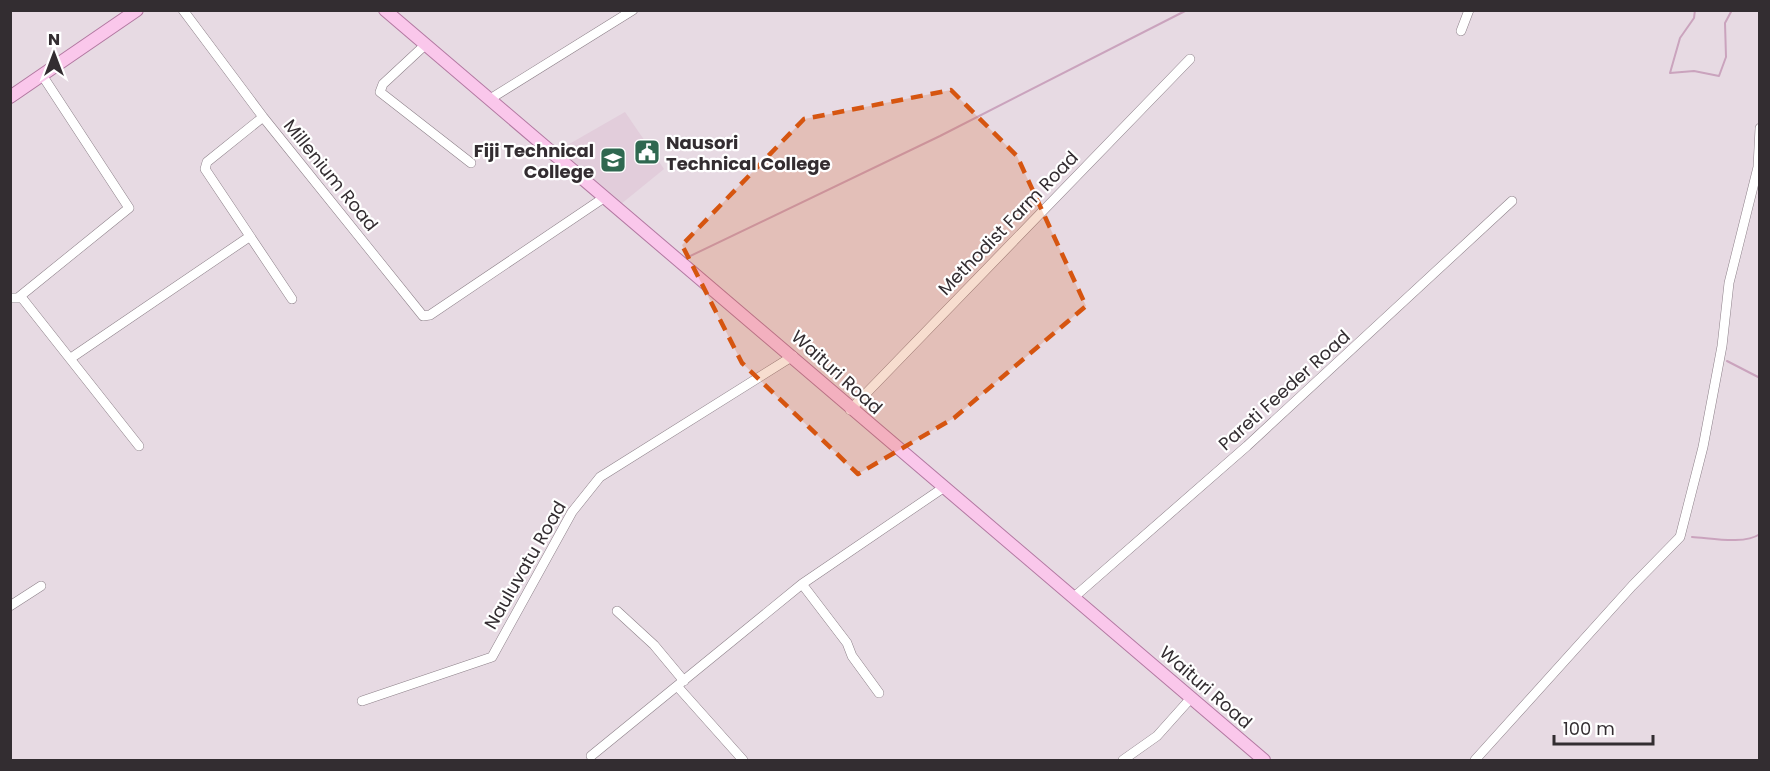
<svg xmlns="http://www.w3.org/2000/svg" width="1770" height="771" font-family="Poppins,sans-serif">
<style>
.built{fill:#e2cddb}
.lines{fill:none;stroke-linecap:round;stroke-linejoin:round}
.stream{stroke:#caa3bd;stroke-width:2}
.minor-casing{stroke:#8d8089;stroke-width:10}
.major-casing{stroke:#b278a1;stroke-width:14}
.minor{stroke:#fff;stroke-width:9}
.major{stroke:#fac7eb;stroke-width:12}
.marked{fill:#d65510;fill-opacity:0.2;stroke:#d65510;stroke-width:4.5;stroke-dasharray:12 8;stroke-linejoin:round}
.labels{text-anchor:middle;dominant-baseline:central;stroke-width:4.5;stroke-linejoin:round;paint-order:stroke}
.poi-label{font-size:18px;font-weight:bold;fill:#332d31;stroke:#fff;text-anchor:start}
.street-label{font-size:18px;fill:#332d31;stroke:#fff}
</style>
<rect width="100%" height="100%" fill="#e7dae3"/>
<!-- built -->
<path class="built" d="M625,112L664,169L621,204L557,151Z"/>
<g class="lines">
<!-- stream -->
<path class="stream" d="M1695,10L1694,18L1680,38L1670,73L1694,71L1719,76L1726,57L1725,23L1732,10
M684,259L940,136L1187,10
M1727,361L1760,378
M1692,537C1711,538 1744,545 1760,534"/>
<defs>
<path id="minor" d="M183,10L263,117L423,316L430,315L605,197
M1461,31L1469,10
M425,45L383,84L380,92L471,163
M490,99L633,10
M263,117L207,162L205,169L292,299
M19,297L129,208L42,75
M10,298H22L139,446
M71,358L249,237
M850,410L1190,59
M802,584L847,643L852,656L879,693
M1073,598L1247,446L1512,201
M10,606L41,586
M617,611L654,645L684,681
M677,686L743,760
M362,701L492,657L572,512L600,477L793,356
M591,756L802,584L943,488
M1123,760L1157,736L1191,698
M1475,760L1632,586L1680,537L1703,447L1722,346L1729,283L1758,167L1760,128"/>
<path id="major" d="M385,10L1264,760
M10,97L137,10"/>
</defs>
<!-- minor casing -->
<use href="#minor" class="minor-casing"/>
<!-- major casing -->
<use href="#major" class="major-casing"/>
<!-- minor -->
<use href="#minor" class="minor"/>
<!-- major -->
<use href="#major" class="major"/>
</g>
<!-- marked area -->
<path class="marked" d="M951,90L1017,156L1086,306L954,418L858,474L742,363L682,245L804,119Z"/>
<!-- icons -->
<defs>
<symbol id="civic-square" viewBox="-11 -11 22 22"><rect x="-9" y="-9" width="18" height="18" rx="4" fill="#2f6850" stroke="#fff"/><path d="M-.6-6.5H3V-4.5H.6V-3L4-1V1h2V6H-6V1h2V-1L-.6-3ZM-1.2 2.5V6h2.4V2.5Z" fill="#fff"/></symbol>
<symbol id="school-square" viewBox="-11 -11 22 22"><rect x="-9" y="-9" width="18" height="18" rx="4" fill="#2f6850" stroke="#fff"/><path d="M0-5L7-2L0 1L-7-2ZM-4 1L0 2.5L4 1V4Q0 6-4 4Z" fill="#fff"/></symbol>
</defs>
<g fill-rule="evenodd">
<use href="#civic-square" x="632" y="137" width="30" height="30"/>
<use href="#school-square" x="598" y="145" width="30" height="30"/>
</g>
<g class="labels">
<!-- poi labels -->
<g class="poi-label">
<text x="666" y="142">Nausori<tspan x="666" dy="21">Technical College</tspan></text>
<text x="594" y="150" text-anchor="end">Fiji Technical<tspan x="594" dy="21">College</tspan></text>
</g>
<!-- street labels -->
<g class="street-label">
<text transform="translate(331 175) rotate(51)">Millenium Road</text>
<text transform="translate(1008 223) rotate(-46)">Methodist Farm Road</text>
<text transform="translate(837 372) rotate(42)">Waituri Road</text>
<text transform="translate(1284 390) rotate(-42)">Pareti Feeder Road</text>
<text transform="translate(525 565) rotate(-60)">Nauluvatu Road</text>
<text transform="translate(1206 687) rotate(41)">Waituri Road</text>
</g>
</g>
<!-- border -->
<rect width="1770" height="771" fill="none" stroke="#332d31" stroke-width="24"/>
<!-- north arrow -->
<g transform="translate(54 54)" stroke="#ffffff" stroke-width="4.5" paint-order="stroke">
<path d="M0-4.5L10 22L0 15L-10 22Z" fill="#332d31"/>
<text y="-9" font-size="16" font-weight="bold" text-anchor="middle" fill="#332d31">N</text>
</g>
<!-- scale -->
<path d="M1554 735v9h99v-9" fill="none" stroke="#332d31" stroke-width="3"/>
<text x="1563" y="735" font-size="18" fill="#332d31" stroke="#ffffff" stroke-width="4.5" paint-order="stroke">100 m</text>
</svg>
